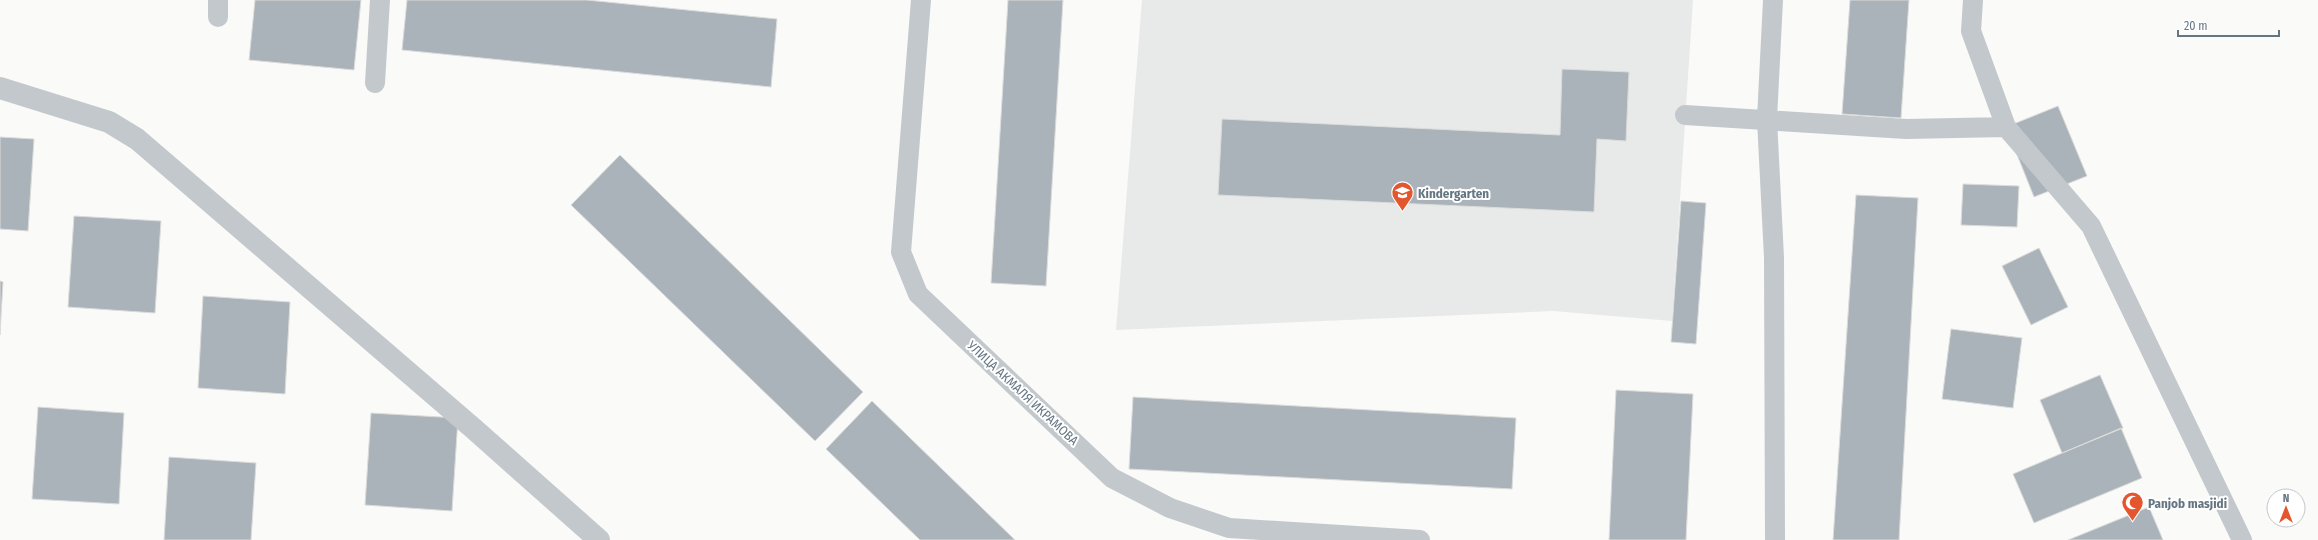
<svg xmlns="http://www.w3.org/2000/svg" width="2318" height="540" font-family="'Fira Sans Condensed',sans-serif">
<style>
.built{fill:#e8e9e9}
.building{fill:#aab3b9;stroke:#dcdcda}
.lines{fill:none;stroke-linecap:round;stroke-linejoin:round}
.lane{stroke:#c3c8cc;stroke-width:20}
.street{stroke:#c3c8cc;stroke-width:22}
.labels{text-anchor:middle;dominant-baseline:central;stroke-width:4;stroke-linejoin:round;paint-order:stroke}
.poi-label{font-size:13px;font-weight:bold;fill:#657683;stroke:#fff;text-anchor:start}
.street-label{font-size:13px;fill:#657683;stroke:#fff}
</style>
<rect width="100%" height="100%" fill="#fafaf8"/>
<!-- built -->
<path class="built" d="M1142,0H1693L1672,321L1553,311L1116,330Z"/>
<!-- building -->
<path class="building" d="M255,0H361L354,70L249,60Z
M407,0H587L777,19L771,87L402,50Z
M1008,0H1063L1046,286L991,283Z
M1850,0H1909L1901,118L1842,114Z
M1562,69L1629,72L1626,141L1597,139L1594,212L1218,195L1222,119L1560,135Z
M2058,106L2087,176L2034,197L2006,127Z
M0,137L34,139L28,231L0,229Z
M620,155L863,392L815,441L571,205Z
M1963,184L2019,186L2017,227L1961,225Z
M1856,195L1918,198L1899,540H1833Z
M1681,201L1706,203L1696,344L1671,342Z
M74,216L161,221L155,313L68,307Z
M2039,248L2068,307L2031,325L2002,266Z
M0,281L3,282L0,335Z
M203,296L290,302L285,394L198,388Z
M1951,329L2022,338L2013,408L1942,399Z
M2100,375L2123,428L2062,453L2040,400Z
M1616,390L1693,394L1686,540H1609Z
M1133,397L1516,418L1512,489L1129,469Z
M872,401L1015,540H920L826,449Z
M38,407L124,413L119,504L32,499Z
M371,413L458,418L452,511L365,505Z
M2121,428L2142,478L2034,523L2013,474Z
M169,457L256,463L251,540H164Z
M2149,507L2163,540H2068Z"/>
<g class="lines">
<!-- lane -->
<path class="lane" d="M921,0L901,252L918,294L1112,478L1170,508L1229,528L1420,540
M1773,0L1767,119L1774,258L1775,540
M1973,0L1971,31L2006,127
M218,17V0
M375,83L380,0
M1685,115L1906,129L2006,127L2091,226L2242,540"/>
<!-- street -->
<path class="street" d="M0,88L109,122L137,139L474,429L599,540"/>
</g>
<!-- icons -->
<defs>
<symbol id="school-pin" viewBox="-11 -11 22 30"><path d="M0 17L-7.5 6A9.5 9.5 0 1 1 7.5 6Z" fill="#e4572e" stroke="#fff"/><path d="M0-5L7-2L0 1L-7-2ZM-4 1L0 2.5L4 1V4Q0 6-4 4Z" fill="#fff"/></symbol>
<symbol id="mosque-pin" viewBox="-11 -11 22 30"><path d="M0 17L-7.5 6A9.5 9.5 0 1 1 7.5 6Z" fill="#e4572e" stroke="#fff"/><path d="M3.5-4.9A6 6 0 1 0 3.5 4.9A5 5 0 1 1 3.5-4.9Z" fill="#fff"/></symbol>
</defs>
<g fill-rule="evenodd">
<use href="#school-pin" x="1390" y="180" width="25" height="34"/>
<use href="#mosque-pin" x="2120" y="490" width="25" height="34"/>
</g>
<g class="labels">
<!-- poi labels -->
<g class="poi-label">
<text x="1418" y="193">Kindergarten</text>
<text x="2148" y="503">Panjob masjidi</text>
</g>
<!-- street labels -->
<g class="street-label">
<text transform="translate(1023 393) rotate(43)">УЛИЦА АКМАЛЯ ИКРАМОВА</text>
</g>
</g>
<!-- north arrow -->
<g transform="translate(2286 508)"><circle r="19" fill="#ffffff" stroke="#c1c8cd"/>
<path d="M0-3L7 15L0 10L-7 15Z" fill="#e4572e"/>
<text y="-6" font-size="11" font-weight="bold" text-anchor="middle" fill="#657683">N</text>
</g>
<!-- scale -->
<path d="M2178 30v6h101v-6" fill="none" stroke="#657683" stroke-width="2"/>
<text x="2184" y="30" font-size="12" fill="#657683" stroke="#ffffff" stroke-width="3" paint-order="stroke">20 m</text>
</svg>
